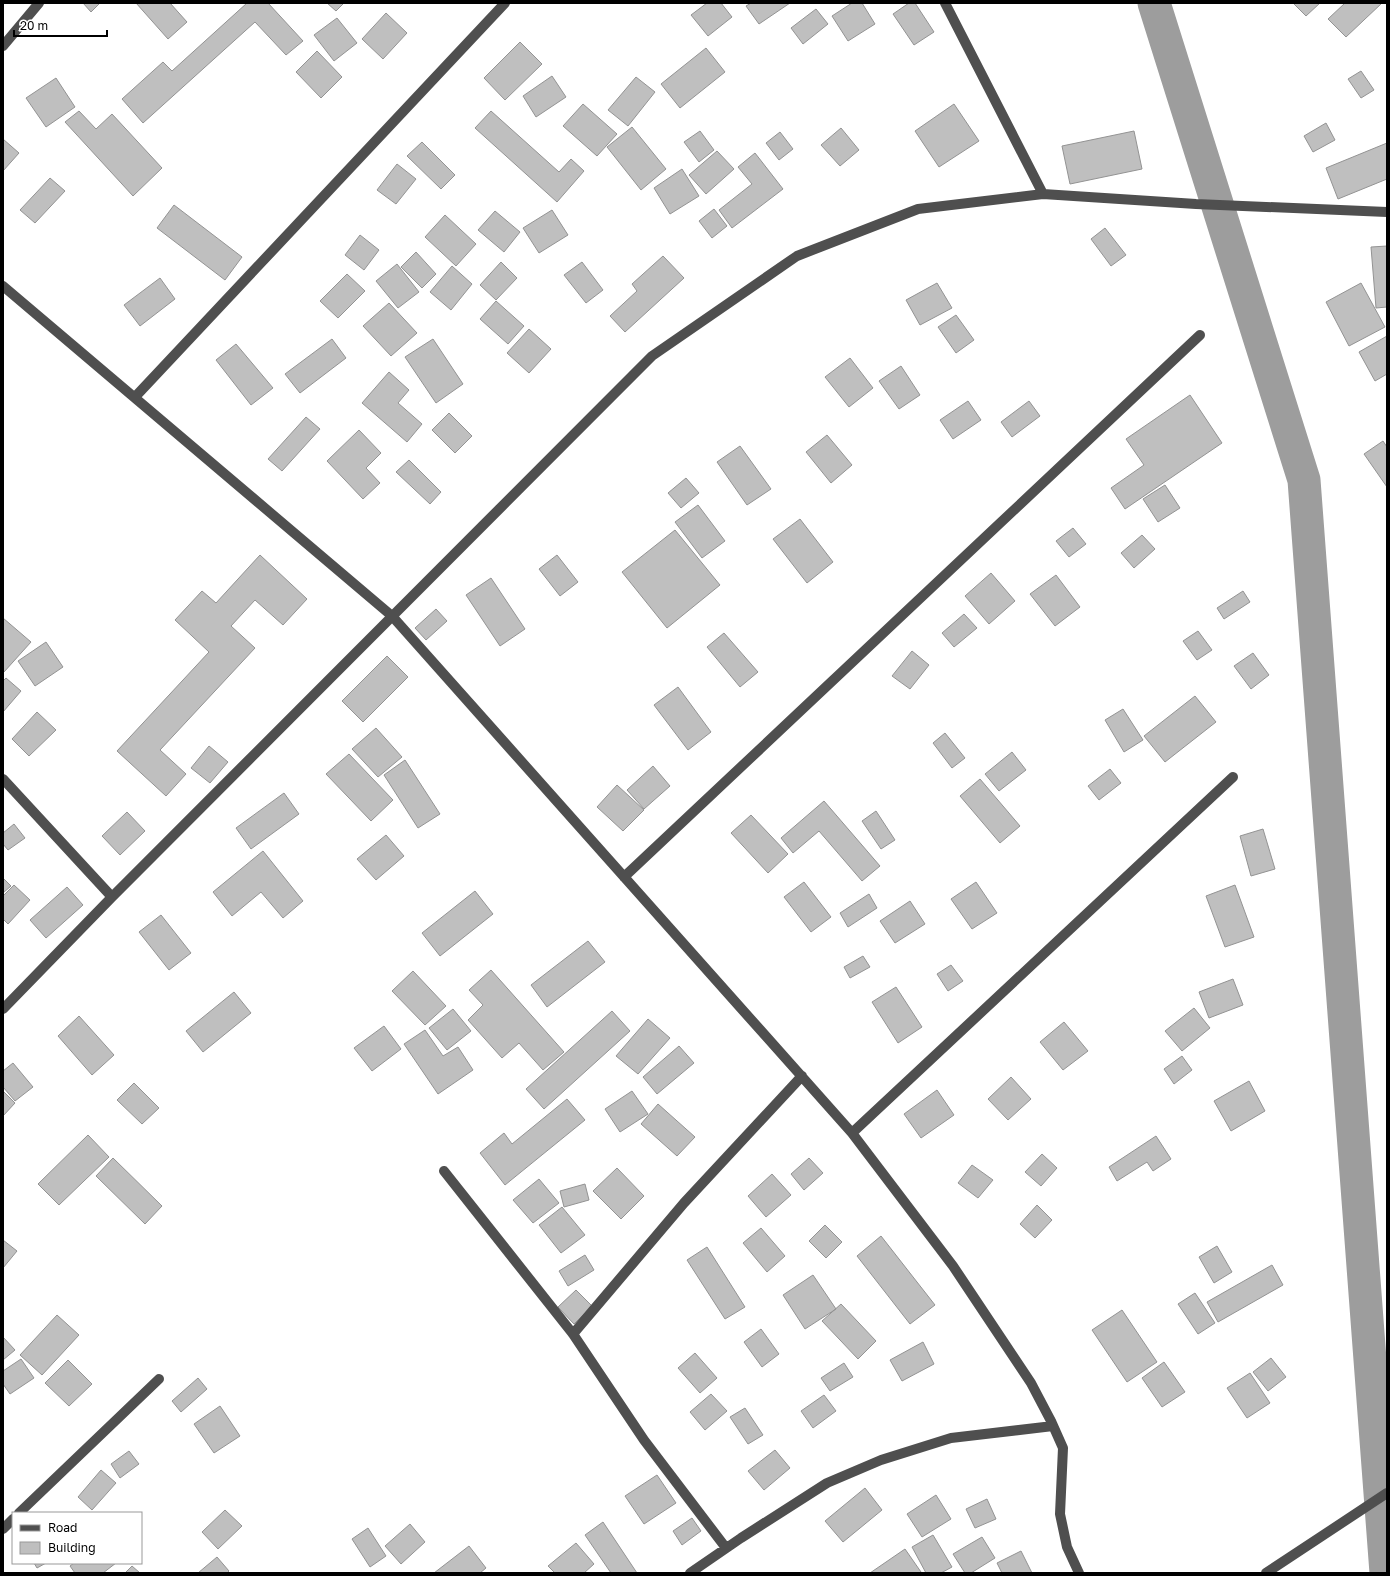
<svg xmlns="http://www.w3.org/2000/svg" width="1390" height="1576" font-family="'Golos Text',sans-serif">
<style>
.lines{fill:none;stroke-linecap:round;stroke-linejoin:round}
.canal{stroke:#9d9d9d;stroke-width:33}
.building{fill:#bfbfbf;stroke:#939393}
.minor{stroke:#4f4f4f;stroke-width:10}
</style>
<rect width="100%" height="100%" fill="#fff"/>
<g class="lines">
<!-- canal -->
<path class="canal" d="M1154,3L1304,480L1386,1573"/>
</g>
<!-- building -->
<path class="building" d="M83,3H100L91,12Z
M136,3H170L187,22L168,39Z
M247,3H268L303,41L286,55L255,22L143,123L122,99L163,62L172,71Z
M327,3H344L336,11Z
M707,3H721L732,17L708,36L691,15Z
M751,3H790L759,24L746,6Z
M852,3H862L875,24L848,41L832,16Z
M909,3H915L934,32L914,45L893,14Z
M1293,3H1320L1306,16Z
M1345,3H1382L1346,37L1328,19Z
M816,9L828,24L803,44L791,28Z
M386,13L407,33L383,59L362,39Z
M337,18L357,43L334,61L314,35Z
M520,42L542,64L505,100L484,78Z
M706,48L725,72L680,108L661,84Z
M317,51L342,77L321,98L296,72Z
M1361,71L1374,90L1361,98L1348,79Z
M552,76L566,97L536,117L523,96Z
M636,77L655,92L628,126L608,110Z
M56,78L75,107L46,127L26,98Z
M583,104L617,134L597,156L563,126Z
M954,104L979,141L939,167L915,131Z
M79,111L96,129L112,114L162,168L133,196L65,122Z
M491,111L559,172L571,159L584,171L557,202L475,128Z
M1326,123L1335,140L1313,152L1304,136Z
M632,127L666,169L641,190L607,147Z
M841,128L859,150L840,166L821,145Z
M700,131L714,150L699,162L684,142Z
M1134,131L1142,169L1070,184L1062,146Z
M780,132L793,149L779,160L766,143Z
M3,139L19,153L3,171Z
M422,142L455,175L441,189L407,156Z
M1387,143V179L1338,199L1326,168Z
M717,151L734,169L706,194L689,175Z
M755,153L783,189L732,228L719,210L752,184L738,167Z
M397,164L416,179L396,204L377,190Z
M682,169L699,196L670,214L654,188Z
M50,178L65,191L35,223L20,210Z
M174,205L242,257L225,280L157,228Z
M714,209L727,226L712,238L699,221Z
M552,210L568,235L539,253L523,228Z
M495,211L520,232L504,252L478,230Z
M445,215L476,244L456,266L425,237Z
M1105,228L1126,255L1111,266L1091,239Z
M360,235L379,250L364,270L345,255Z
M1387,246V307L1376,308L1371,247Z
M416,252L436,274L422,288L401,267Z
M663,256L684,278L625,332L610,316L637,291L632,284Z
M501,262L517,278L496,300L480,285Z
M582,262L603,290L586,303L564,275Z
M397,264L419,292L398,308L376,281Z
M452,266L472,284L451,310L430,292Z
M347,274L365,291L338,318L320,301Z
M160,278L175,299L140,326L124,305Z
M937,283L952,308L920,325L906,300Z
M1361,283L1385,327L1349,346L1326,302Z
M496,301L524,326L508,344L480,319Z
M389,303L417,333L391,356L363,326Z
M956,315L974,340L956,353L938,327Z
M529,329L551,349L529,373L507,353Z
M1387,336V374L1375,381L1359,352Z
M332,339L346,358L300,393L285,374Z
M433,339L463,384L436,403L405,357Z
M236,344L273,388L251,405L216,360Z
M850,358L873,388L849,407L825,377Z
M901,366L920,395L899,409L879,381Z
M389,372L409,390L398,403L422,424L407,442L362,403Z
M1190,395L1222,443L1125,509L1111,488L1144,465L1126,439Z
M968,401L981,420L953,439L940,420Z
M1029,401L1040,416L1012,437L1001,422Z
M449,413L472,436L455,453L432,430Z
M306,417L320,429L282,471L268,459Z
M359,430L381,453L366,468L380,483L363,499L327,461Z
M827,435L852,465L831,483L806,452Z
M1383,441L1387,447V487L1364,454Z
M740,446L771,489L747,505L717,462Z
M409,460L441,492L430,504L396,472Z
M686,478L699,493L681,508L668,493Z
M1165,485L1180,508L1158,522L1143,499Z
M698,505L725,541L702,558L675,522Z
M800,519L833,562L807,583L773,539Z
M1073,528L1086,544L1069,557L1056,541Z
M675,530L720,585L667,628L622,572Z
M1142,535L1155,549L1134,568L1121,553Z
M260,555L307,599L283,625L255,600L231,626L255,648L160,750L186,774L166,796L117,751L209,652L175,620L202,591L216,603Z
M557,555L578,582L560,596L539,569Z
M991,573L1015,601L989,624L965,596Z
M1056,575L1080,607L1055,626L1030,594Z
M491,578L525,629L500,646L466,595Z
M1243,591L1250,602L1224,619L1217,608Z
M436,609L447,621L426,640L415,628Z
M964,614L977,628L954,647L942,633Z
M3,618L31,642L4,672L3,671Z
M1198,631L1212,650L1197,660L1183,641Z
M724,633L758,672L740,687L707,647Z
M46,642L63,667L35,686L18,661Z
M912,651L929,665L910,689L892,676Z
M1253,653L1269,675L1251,689L1234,666Z
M387,656L408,677L363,722L342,701Z
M6,678L21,691L3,712V681Z
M678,687L711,732L688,750L654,705Z
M1195,696L1216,722L1165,762L1144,736Z
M1123,709L1143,740L1124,752L1105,720Z
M37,712L56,730L29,756L12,739Z
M376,728L402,757L378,777L352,749Z
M945,733L965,758L952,768L933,743Z
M209,746L228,762L210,783L191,768Z
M1012,752L1026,770L999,791L985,774Z
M349,754L393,800L371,821L326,774Z
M405,760L440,814L418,828L384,775Z
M653,766L670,786L644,809L627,790Z
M1110,769L1121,783L1099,800L1088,786Z
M980,779L1020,826L1000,843L960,796Z
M617,785L644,810L623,831L597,807Z
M284,793L299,814L251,849L236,828Z
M824,801L880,866L862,881L819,831L793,853L781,838Z
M876,811L895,840L881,849L862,821Z
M127,812L145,831L120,855L102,836Z
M751,815L788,854L768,873L731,833Z
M14,824L25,838L8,850L3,844V833Z
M1263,829L1275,869L1251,876L1240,836Z
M386,835L404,856L376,880L357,859Z
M263,851L303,901L283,918L261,892L232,916L213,892Z
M3,878L11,886L3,893Z
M804,882L831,917L811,932L784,897Z
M976,882L997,913L972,929L951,899Z
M14,885L30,900L8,924L3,919V896Z
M1235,885L1254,937L1225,947L1206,896Z
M67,887L83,905L46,938L30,920Z
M475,891L493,914L440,956L422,933Z
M869,894L877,908L848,927L840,913Z
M910,901L925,924L895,943L880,921Z
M161,915L191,953L169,970L139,932Z
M588,941L605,962L547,1007L531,985Z
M863,956L870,967L850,978L844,967Z
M951,965L963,981L948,991L937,974Z
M491,970L564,1052L543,1070L519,1043L502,1058L468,1020L483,1005L469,990Z
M413,971L446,1006L425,1025L392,991Z
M1233,979L1243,1005L1209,1018L1199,992Z
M896,987L922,1027L898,1043L872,1002Z
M234,992L251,1013L203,1052L186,1031Z
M1194,1008L1210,1028L1182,1051L1165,1031Z
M453,1009L471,1031L447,1050L429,1028Z
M612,1011L630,1031L544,1109L526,1089Z
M79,1016L114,1055L92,1075L58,1036Z
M648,1019L670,1038L638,1074L616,1056Z
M1064,1022L1088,1051L1063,1070L1040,1042Z
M384,1026L401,1049L372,1071L354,1048Z
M425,1030L443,1056L458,1047L473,1070L438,1094L404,1044Z
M679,1046L694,1063L657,1094L643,1077Z
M1182,1056L1192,1070L1174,1084L1164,1069Z
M13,1063L33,1087L15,1101L3,1087V1071Z
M1011,1077L1031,1099L1008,1120L988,1099Z
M1249,1081L1265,1111L1231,1131L1214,1101Z
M134,1083L159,1108L142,1124L117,1100Z
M937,1090L954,1115L921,1138L904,1114Z
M3,1091L15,1103L3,1116Z
M632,1091L648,1114L620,1132L605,1109Z
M567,1099L585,1120L505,1185L480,1153L504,1133L512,1144Z
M658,1104L695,1137L677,1156L641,1124Z
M88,1135L109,1157L59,1205L38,1184Z
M1156,1136L1171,1159L1153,1171L1147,1162L1117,1181L1109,1167Z
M1042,1154L1057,1168L1041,1186L1025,1172Z
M113,1158L162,1206L145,1224L96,1176Z
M809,1158L823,1173L804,1190L791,1174Z
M972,1165L993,1180L978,1198L958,1183Z
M617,1168L644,1196L621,1219L593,1191Z
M772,1174L791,1195L766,1217L748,1196Z
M539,1179L559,1203L533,1223L513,1200Z
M585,1184L589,1200L564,1207L560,1191Z
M1037,1205L1052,1220L1035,1238L1020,1224Z
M562,1207L585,1235L561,1253L539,1225Z
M825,1225L842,1242L826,1258L809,1241Z
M761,1228L785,1256L767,1272L743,1243Z
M881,1236L935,1305L910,1324L857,1256Z
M3,1240L17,1251L3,1268Z
M1217,1246L1232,1272L1214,1283L1199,1257Z
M707,1247L745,1307L725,1319L687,1260Z
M585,1255L594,1270L568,1286L559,1271Z
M1272,1265L1283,1285L1218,1322L1207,1302Z
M813,1275L836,1309L805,1329L783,1295Z
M576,1290L592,1306L574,1324L558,1307Z
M1195,1293L1215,1323L1198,1334L1178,1304Z
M841,1304L876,1341L858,1359L822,1321Z
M1122,1310L1157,1362L1127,1382L1092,1330Z
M57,1315L79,1335L42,1375L20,1355Z
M761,1329L779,1354L762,1367L744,1342Z
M3,1337L15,1350L3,1360Z
M923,1342L934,1364L902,1381L890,1360Z
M695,1353L717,1378L700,1393L678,1368Z
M1271,1358L1286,1377L1268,1391L1253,1372Z
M21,1359L34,1378L10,1394L3,1384V1371Z
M68,1360L92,1384L69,1406L45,1383Z
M1164,1362L1185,1392L1162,1407L1142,1378Z
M844,1363L853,1377L830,1391L821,1378Z
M1250,1373L1270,1403L1247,1418L1227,1388Z
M198,1378L207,1389L181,1412L172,1401Z
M711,1394L727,1411L705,1430L690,1412Z
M824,1395L836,1411L813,1428L801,1411Z
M220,1406L240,1436L214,1453L194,1424Z
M745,1408L763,1435L748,1444L730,1417Z
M775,1450L790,1468L764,1490L748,1471Z
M129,1451L139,1464L120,1478L111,1464Z
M101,1470L116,1483L92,1510L78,1497Z
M657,1475L676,1503L644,1524L625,1496Z
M865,1488L882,1510L843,1542L825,1521Z
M936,1495L951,1519L922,1537L907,1514Z
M987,1499L996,1519L975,1528L966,1509Z
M225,1510L242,1526L218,1549L202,1532Z
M692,1518L701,1531L682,1545L673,1531Z
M603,1522L637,1573H611L585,1535Z
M410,1524L425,1542L401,1564L385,1546Z
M368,1528L386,1556L370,1567L352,1539Z
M933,1535L952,1567L941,1573H926L912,1547Z
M982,1537L995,1558L971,1573H965L953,1554Z
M576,1543L594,1564L584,1573H555L548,1566Z
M469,1546L486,1568L480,1573H434Z
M905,1549L921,1572L919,1573H870Z
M1021,1551L1032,1573H1002L997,1563Z
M217,1557L229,1571L227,1573H198Z
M34,1563H46L37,1568Z
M74,1563H116L103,1573H75L70,1566Z
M132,1566L140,1573H125Z"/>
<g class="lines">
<!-- minor -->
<path class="minor" d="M945,3L1043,194
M3,46L39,3
M3,286L392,616L852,1133L953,1266L1031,1383L1051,1421L1063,1448L1060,1514L1067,1547L1079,1573
M135,397L505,3
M3,779L112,897
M624,877L1200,335
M3,1009L112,897L652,356L797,256L918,209L1043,194L1196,204L1387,212
M852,1133L1233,777
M444,1171L573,1334L644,1440L726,1548
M573,1334L684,1203L802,1076
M19,1513L159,1379
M3,1529L13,1519
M690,1573L741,1538L827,1483L881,1460L951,1438L1053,1426
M1266,1573L1387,1493"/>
</g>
<!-- border -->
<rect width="1390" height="1576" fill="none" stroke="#000000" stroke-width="8"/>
<!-- legend -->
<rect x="12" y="1512" width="130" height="52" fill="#ffffff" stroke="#999999"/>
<rect x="20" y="1525" width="20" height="6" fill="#4f4f4f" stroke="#999999"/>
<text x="48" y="1532" font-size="12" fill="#000000">Road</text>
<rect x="20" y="1542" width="20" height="12" fill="#bfbfbf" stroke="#999999"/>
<text x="48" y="1552" font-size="12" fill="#000000">Building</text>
<!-- scale -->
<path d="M14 30v6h93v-6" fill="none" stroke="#000000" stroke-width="2"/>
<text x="20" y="30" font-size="12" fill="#000000" stroke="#ffffff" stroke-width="3" paint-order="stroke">20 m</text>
</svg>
